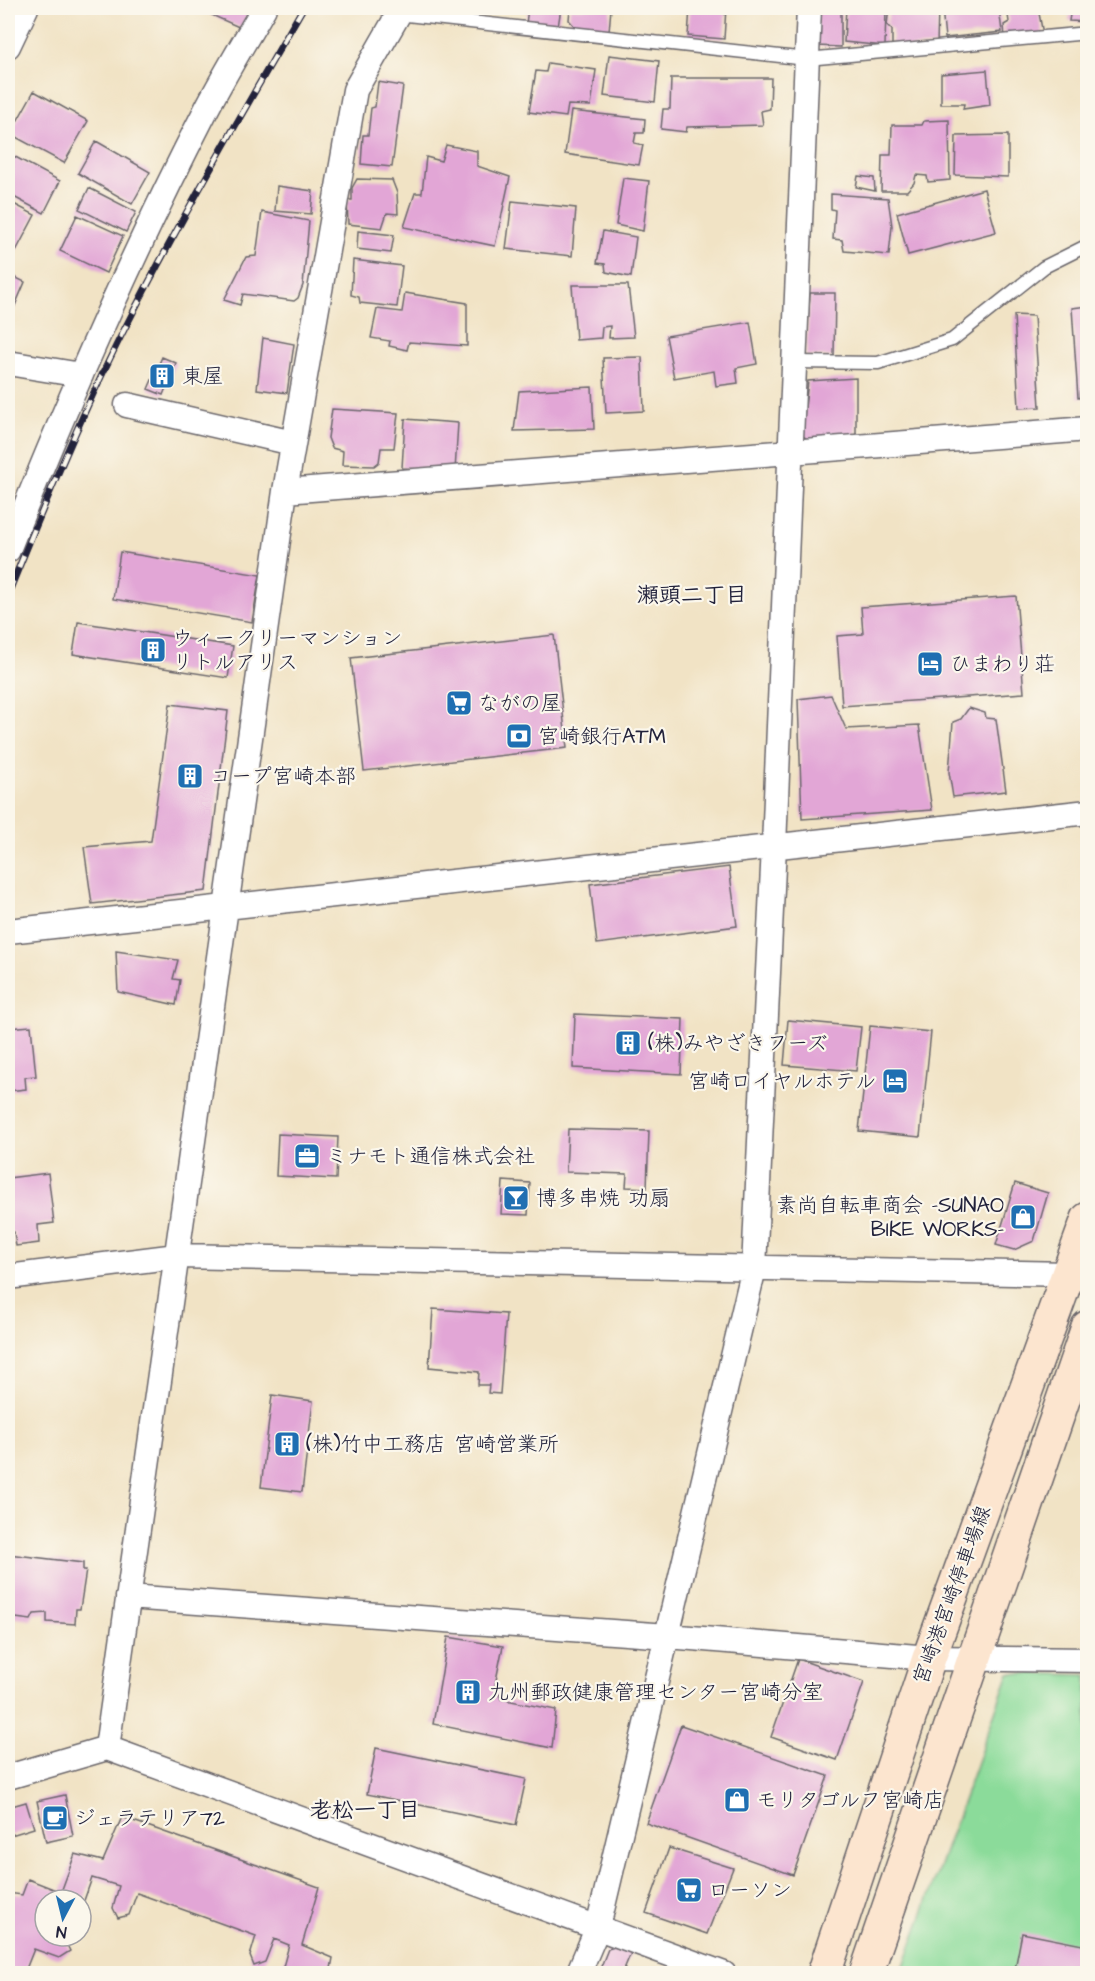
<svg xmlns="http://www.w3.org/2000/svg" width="1095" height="1981" font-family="'Architects Daughter','Klee One',sans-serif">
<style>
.green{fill:#8bdb9a;stroke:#567e6a;stroke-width:1.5}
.building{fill:#e2a6d6}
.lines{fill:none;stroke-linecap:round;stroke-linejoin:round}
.lane-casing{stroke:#6a666b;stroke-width:15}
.street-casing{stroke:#6a666b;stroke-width:27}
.secondary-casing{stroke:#6a666b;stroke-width:36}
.lane{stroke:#fff;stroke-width:12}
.street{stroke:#fff;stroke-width:24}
.secondary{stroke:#fce5cf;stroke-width:33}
.rail-casing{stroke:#22223b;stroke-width:7}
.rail{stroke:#fbf7ec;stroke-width:4.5;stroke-dasharray:14;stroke-linecap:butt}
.labels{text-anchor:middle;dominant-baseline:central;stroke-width:4.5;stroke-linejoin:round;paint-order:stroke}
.poi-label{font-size:21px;fill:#22223b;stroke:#fbf7ec;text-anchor:start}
.street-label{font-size:21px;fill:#22223b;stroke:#fbf7ec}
.neighbourhood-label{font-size:22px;font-weight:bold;fill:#22223b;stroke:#fbf7ec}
</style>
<rect width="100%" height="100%" fill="#fbf7ec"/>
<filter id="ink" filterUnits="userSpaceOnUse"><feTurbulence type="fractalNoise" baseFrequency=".0167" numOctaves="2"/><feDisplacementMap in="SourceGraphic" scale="12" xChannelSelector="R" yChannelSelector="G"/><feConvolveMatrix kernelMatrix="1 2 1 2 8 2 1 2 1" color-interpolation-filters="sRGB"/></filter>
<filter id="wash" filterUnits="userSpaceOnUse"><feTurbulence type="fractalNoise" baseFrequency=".008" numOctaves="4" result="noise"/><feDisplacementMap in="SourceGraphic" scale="24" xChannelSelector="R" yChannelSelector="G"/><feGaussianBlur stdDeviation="1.35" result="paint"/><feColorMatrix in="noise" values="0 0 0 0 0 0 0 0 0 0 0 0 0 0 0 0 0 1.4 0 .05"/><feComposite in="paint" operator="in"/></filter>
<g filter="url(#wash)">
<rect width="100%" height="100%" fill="#f1e3c5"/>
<!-- green -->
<path class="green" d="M1009,1673L1087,1675V1973L901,1974Z"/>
<g id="blocks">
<!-- building -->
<path class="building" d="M208,8H251L241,28L205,12Z
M433,8H478L476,21L431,16Z
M528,8H561L558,27L526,24Z
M570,8H611L609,32L577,29L569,20Z
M690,8H726L724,39L688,36Z
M818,8H841V47L816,46Z
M846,8H886L885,46L844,42Z
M889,8H938L937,45L892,49V30L887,25Z
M942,8H999L1002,32L945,38Z
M1007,8H1038L1043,34L1005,39L1004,25L1009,22Z
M1071,8H1088V22L1069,21Z
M609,55L659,61L655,102L604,96Z
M548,63L596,70L591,106L568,105L566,117L529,112L536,71L546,72Z
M987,70L990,105L963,109L964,104H941V74Z
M671,78H771L770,109L761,111L763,125L687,127L686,132L661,129L663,109H670Z
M378,82L403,86L392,167L361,164L363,135H368L371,108L375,107Z
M34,91L88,121L64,163L10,134Z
M571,111L645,119L644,133H636L634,143L643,145L639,165L565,154Z
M949,120L950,180L928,182L927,176L916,175L914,183L907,191H881L882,155H891L892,125H922L924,121Z
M1008,135V177L955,175L956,136Z
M96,141L150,172L132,204L78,173Z
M446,145L477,151V166L510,177L495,246L404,227L415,193H422L426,157L441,161Z
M8,153L60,181L44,213L8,194Z
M858,176L874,178L875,191L856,187Z
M623,178L649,181L643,231L616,225Z
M357,179L392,180L397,193L398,214L387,213L382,228L348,224L347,200H352V188Z
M277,186L313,191L311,214L275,211Z
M89,188L136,212L126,232L79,209Z
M984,189L996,232L908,255L897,213Z
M831,194L888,198L892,226L889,255L844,251L842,240L833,239L835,210L831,209Z
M8,201L35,215L16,251L8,246Z
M512,201L576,208L572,256L506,249Z
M262,212L309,221L303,285L298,298L294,301L243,294L240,305L224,300L246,257L256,256Z
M77,215L123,236L106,273L60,251Z
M358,231L394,235L391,253L357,249Z
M603,231L636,237L631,277L606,272L605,264L597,263Z
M353,260L402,266L397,307L360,303L359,297L351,295Z
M8,274L25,282L11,315L8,313Z
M572,285H628L634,337L609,338L610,326L602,327L601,338L576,340Z
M405,293L467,303V346L409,342L407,350L389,346L390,341L371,338L377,309L402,312Z
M810,293H835L834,357L806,356Z
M1088,306V397L1078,398L1072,308Z
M1014,315L1034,316L1040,407L1019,408Z
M750,322L757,364L736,368L738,383L716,386L714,371L674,378L666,336Z
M263,338L294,344L287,393L257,389Z
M162,357L176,363L163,395L148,389Z
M642,357L644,411L606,413L603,358Z
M856,378V442L815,445L802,435L808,381Z
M592,387L594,429L514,431L519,391Z
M332,409L398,413L394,448H381L379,462L374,466L342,465L343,451L332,448L328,438Z
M405,419L458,423L455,471L402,468Z
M120,552L260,575L252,622L113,599Z
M1016,596L1024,693L842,706L837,636L863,634L861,607Z
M78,622L233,646L228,678L73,654Z
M554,635L567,748L364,771L351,658Z
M831,695L846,729L919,725L932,810L802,819L798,699Z
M170,704L228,711L206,891L92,904L84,847L151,841Z
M969,708L985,713L986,718L996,719L1006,791L953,797L949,772L953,722L961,719Z
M729,867L737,926L597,944L590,884Z
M116,951L178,960L173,979L180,980L176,1005L118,992Z
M575,1014L683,1019L681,1074L573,1068Z
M788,1020L861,1027L856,1071L784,1065Z
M31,1026L36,1076L25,1077L26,1089L8,1091V1028Z
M870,1026L931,1032L920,1137L859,1131Z
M568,1129L649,1131L647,1188L626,1187L627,1174L566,1172Z
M278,1134L338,1137L336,1179L276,1176Z
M48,1173L54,1223L38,1225L39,1243L16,1246L14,1232L8,1233V1178Z
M503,1181L530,1183L528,1215L501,1214Z
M1015,1183L1048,1193L1034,1241L1014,1250L996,1245Z
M433,1309L506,1314L500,1394L488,1393L489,1385H478L479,1372L429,1367Z
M272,1395L313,1401L302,1492L261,1487Z
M8,1554L83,1563V1570H86L80,1609H76L75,1624L47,1622V1613L34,1614L31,1620L8,1617Z
M448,1637L503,1646L495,1685L501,1699L556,1710L552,1748L433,1724Z
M798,1659L864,1682L837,1760L771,1737Z
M681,1725L828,1776L793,1875L646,1823Z
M376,1748L526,1779L516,1825L367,1794Z
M65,1795L73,1836L46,1842L37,1801Z
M26,1802L34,1828L8,1836V1807Z
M122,1817L319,1887L302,1945L333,1958L330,1974H281L289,1945L274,1939L265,1962L254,1966L250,1956L256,1936L137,1893L129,1915L118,1918L113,1908L119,1886L92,1878L81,1909V1900H45V1920L41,1930L45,1932V1936H54L65,1941L70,1951L59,1958L34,1949L24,1974L8,1968V1893L22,1895L28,1879L61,1892L75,1854L103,1861Z
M669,1848L733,1868L707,1934L646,1913Z
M1022,1933L1088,1946V1974H1014Z
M621,1945L633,1948L622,1974H598L608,1949Z"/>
</g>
</g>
<g filter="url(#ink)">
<use href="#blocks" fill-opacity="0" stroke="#6a666b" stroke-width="1.5"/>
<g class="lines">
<defs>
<path id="lane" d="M398,14L807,59L1088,33
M794,362L878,363L952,340L1044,267L1088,245"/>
<path id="street" d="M8,46L26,8
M8,363L81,375
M127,405L293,443
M285,491L1088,429
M8,550C67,402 131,256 204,114C222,78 244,43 264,8
M8,931L1088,812
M8,1277L177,1256L1068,1274
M128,1597L668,1636L929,1658L1088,1660
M107,1748L285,491L355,90L402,8
M8,1777L107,1748L724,1974
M578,1974L598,1927L754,1268L774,846L809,8"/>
<path id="secondary" d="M824,1974L929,1658L1088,1219
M866,1974L1088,1327"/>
</defs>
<!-- lane casing -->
<use href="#lane" class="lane-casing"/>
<!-- street casing -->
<use href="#street" class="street-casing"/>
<!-- secondary casing -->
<use href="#secondary" class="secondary-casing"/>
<!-- lane -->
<use href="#lane" class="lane"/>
<!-- street -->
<use href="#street" class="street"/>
<!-- secondary -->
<use href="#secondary" class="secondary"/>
<defs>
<path id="rail" d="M8,594C44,506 80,417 123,332C179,222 241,115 303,8"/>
</defs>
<!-- rail casing -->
<use href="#rail" class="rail-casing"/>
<!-- rail -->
<use href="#rail" class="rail"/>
</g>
</g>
<!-- icons -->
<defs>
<symbol id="building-square" viewBox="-11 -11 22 22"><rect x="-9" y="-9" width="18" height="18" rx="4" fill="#1f6fb2" stroke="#fbf7ec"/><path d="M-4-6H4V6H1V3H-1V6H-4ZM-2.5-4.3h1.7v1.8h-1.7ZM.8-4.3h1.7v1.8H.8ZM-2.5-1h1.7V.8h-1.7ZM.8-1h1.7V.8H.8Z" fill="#fff"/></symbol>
<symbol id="hotel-square" viewBox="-11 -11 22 22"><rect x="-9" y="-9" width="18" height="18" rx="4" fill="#1f6fb2" stroke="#fbf7ec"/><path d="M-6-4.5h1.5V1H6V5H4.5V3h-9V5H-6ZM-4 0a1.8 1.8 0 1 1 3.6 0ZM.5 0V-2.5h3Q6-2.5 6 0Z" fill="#fff"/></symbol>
<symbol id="supermarket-square" viewBox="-11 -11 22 22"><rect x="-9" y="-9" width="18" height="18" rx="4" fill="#1f6fb2" stroke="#fbf7ec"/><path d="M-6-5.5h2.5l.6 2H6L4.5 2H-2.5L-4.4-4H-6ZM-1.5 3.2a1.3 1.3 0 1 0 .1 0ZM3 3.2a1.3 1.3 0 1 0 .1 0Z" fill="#fff"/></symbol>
<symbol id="bank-square" viewBox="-11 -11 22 22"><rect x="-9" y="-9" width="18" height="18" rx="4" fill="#1f6fb2" stroke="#fbf7ec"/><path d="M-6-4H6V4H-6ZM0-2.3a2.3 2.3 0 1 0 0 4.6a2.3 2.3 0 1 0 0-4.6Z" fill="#fff"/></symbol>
<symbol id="office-square" viewBox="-11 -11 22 22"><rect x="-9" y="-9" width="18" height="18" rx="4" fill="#1f6fb2" stroke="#fbf7ec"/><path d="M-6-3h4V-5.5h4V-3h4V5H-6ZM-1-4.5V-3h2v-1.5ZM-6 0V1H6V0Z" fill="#fff"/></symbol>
<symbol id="bar-square" viewBox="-11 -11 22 22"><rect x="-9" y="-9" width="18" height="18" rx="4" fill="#1f6fb2" stroke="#fbf7ec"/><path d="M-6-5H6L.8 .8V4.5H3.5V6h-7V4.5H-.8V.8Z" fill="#fff"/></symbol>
<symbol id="shop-square" viewBox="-11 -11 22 22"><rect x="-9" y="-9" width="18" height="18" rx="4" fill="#1f6fb2" stroke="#fbf7ec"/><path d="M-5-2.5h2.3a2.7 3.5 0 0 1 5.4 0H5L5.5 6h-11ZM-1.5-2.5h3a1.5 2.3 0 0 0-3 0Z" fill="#fff"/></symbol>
<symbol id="cafe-square" viewBox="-11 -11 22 22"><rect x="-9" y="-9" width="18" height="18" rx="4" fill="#1f6fb2" stroke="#fbf7ec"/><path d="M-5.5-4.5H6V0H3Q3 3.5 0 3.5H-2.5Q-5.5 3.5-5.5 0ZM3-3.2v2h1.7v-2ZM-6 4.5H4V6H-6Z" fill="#fff"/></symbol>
</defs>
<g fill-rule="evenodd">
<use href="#building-square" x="147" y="361" width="30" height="30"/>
<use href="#building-square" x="138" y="635" width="30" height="30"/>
<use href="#hotel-square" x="915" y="649" width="30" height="30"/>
<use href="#supermarket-square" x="444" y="688" width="30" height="30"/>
<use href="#bank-square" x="504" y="721" width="30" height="30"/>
<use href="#building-square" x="175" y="761" width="30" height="30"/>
<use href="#building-square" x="613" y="1028" width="30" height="30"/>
<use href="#hotel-square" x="880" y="1066" width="30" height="30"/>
<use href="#office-square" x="292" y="1141" width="30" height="30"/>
<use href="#bar-square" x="501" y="1183" width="30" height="30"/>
<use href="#shop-square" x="1008" y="1202" width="30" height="30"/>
<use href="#building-square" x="272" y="1429" width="30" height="30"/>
<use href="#building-square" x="453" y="1677" width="30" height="30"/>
<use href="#shop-square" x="722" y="1785" width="30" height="30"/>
<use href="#cafe-square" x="40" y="1803" width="30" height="30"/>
<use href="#supermarket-square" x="674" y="1875" width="30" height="30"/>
</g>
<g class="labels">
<!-- poi labels -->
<g class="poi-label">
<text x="182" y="376">東屋</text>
<text x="172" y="638">ウィークリーマンション<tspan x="172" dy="24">リトルアリス</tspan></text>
<text x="950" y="664">ひまわり荘</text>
<text x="478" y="703">ながの屋</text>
<text x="538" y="736">宮崎銀行ATM</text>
<text x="210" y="776">コープ宮崎本部</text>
<text x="648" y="1043">(株)みやざきフーズ</text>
<text x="876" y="1081" text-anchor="end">宮崎ロイヤルホテル</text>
<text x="326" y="1156">ミナモト通信株式会社</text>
<text x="536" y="1198">博多串焼 功扇</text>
<text x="1004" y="1205" text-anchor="end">素尚自転車商会 -SUNAO<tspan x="1004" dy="24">BIKE WORKS-</tspan></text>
<text x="306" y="1444">(株)竹中工務店 宮崎営業所</text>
<text x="488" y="1692">九州郵政健康管理センター宮崎分室</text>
<text x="756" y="1800">モリタゴルフ宮崎店</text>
<text x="74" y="1818">ジェラテリア72</text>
<text x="708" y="1890">ローソン</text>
</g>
<!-- street labels -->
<g class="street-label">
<text transform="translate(952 1595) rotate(-70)">宮崎港宮崎停車場線</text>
</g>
<!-- neighbourhood labels -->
<g class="neighbourhood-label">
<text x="692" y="595">瀬頭二丁目</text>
<text x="365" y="1810">老松一丁目</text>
</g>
</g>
<!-- margin -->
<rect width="1095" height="1981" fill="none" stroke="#fbf7ec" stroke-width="30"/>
<!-- north arrow -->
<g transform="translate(63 1918) rotate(187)"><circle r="28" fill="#fbf7ec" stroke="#a4a2a5" stroke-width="1.5"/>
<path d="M0-4.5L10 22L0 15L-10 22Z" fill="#1f6fb2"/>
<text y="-9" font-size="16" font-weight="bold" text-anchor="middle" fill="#22223b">N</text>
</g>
</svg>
